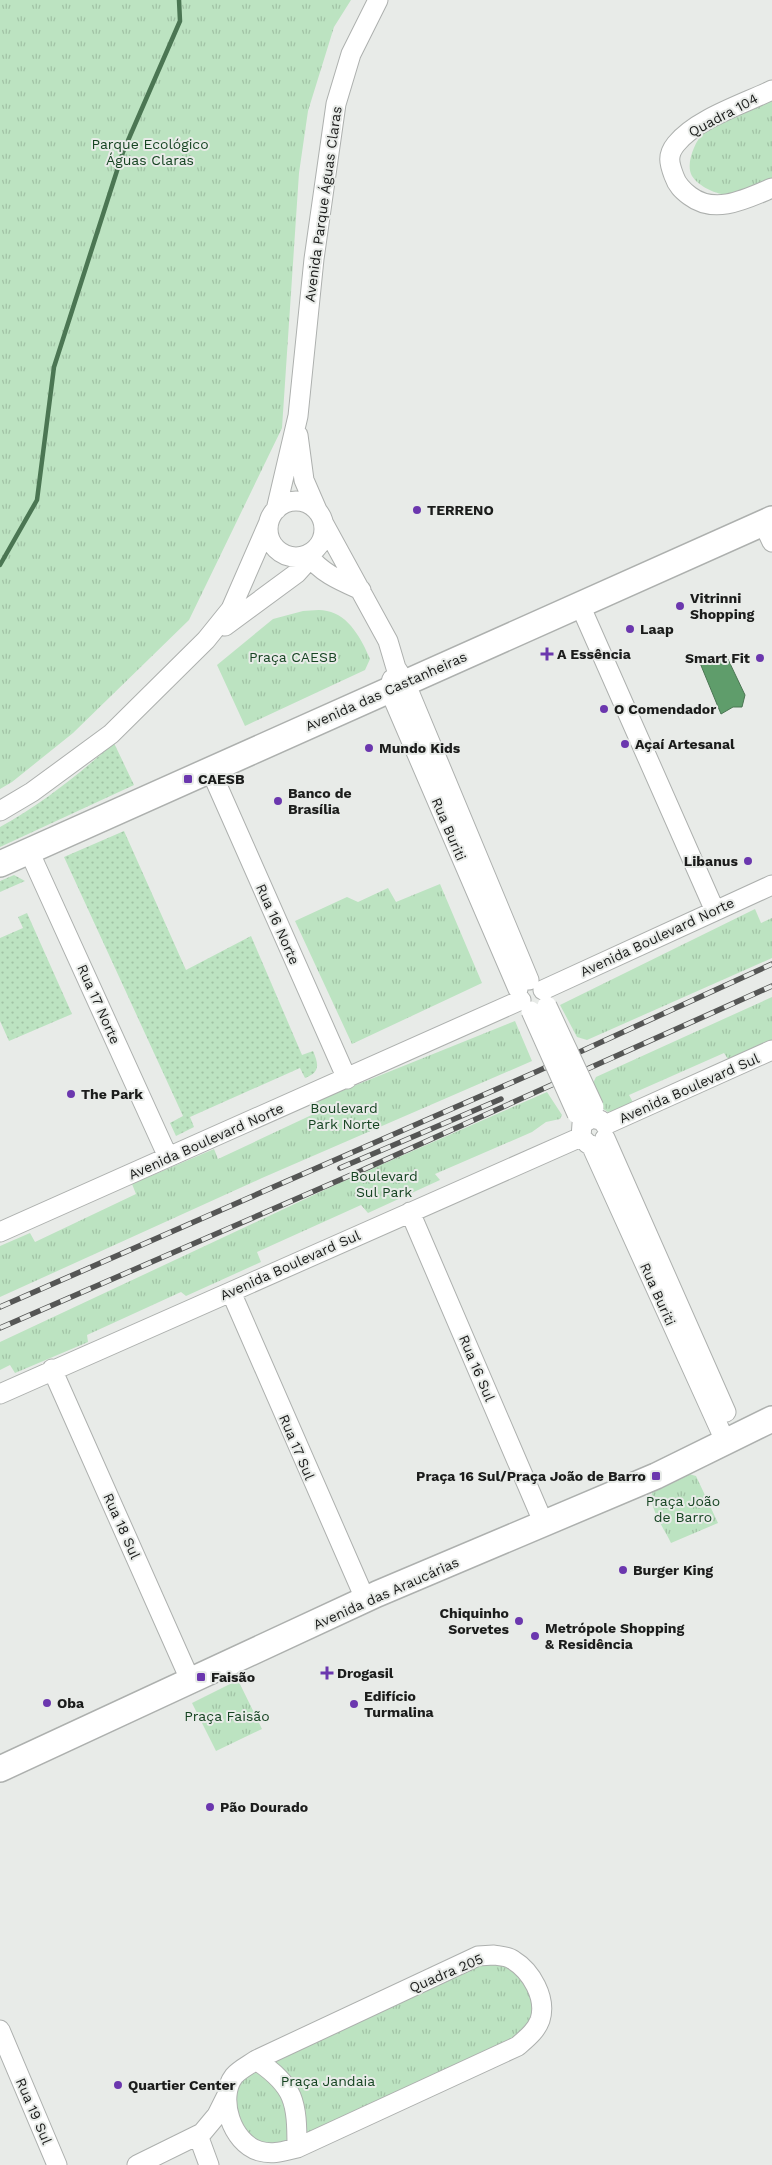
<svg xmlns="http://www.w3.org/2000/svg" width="772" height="2165" font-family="'Work Sans',sans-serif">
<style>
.grass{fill:url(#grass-dots)}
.park{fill:url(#park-tufts)}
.water{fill:#5f9d6b;stroke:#4b7653}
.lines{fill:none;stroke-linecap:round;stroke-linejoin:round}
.stream{stroke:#4b7653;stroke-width:4.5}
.minor-casing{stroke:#adb0ae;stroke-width:21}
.major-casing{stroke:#adb0ae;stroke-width:28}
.minor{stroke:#fff;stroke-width:19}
.major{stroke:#fff;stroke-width:25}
.rail-casing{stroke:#555655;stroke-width:5.5}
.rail{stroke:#e8ebe8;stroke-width:4;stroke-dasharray:11;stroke-linecap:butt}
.minor-bridge-casing{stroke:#adb0ae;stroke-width:21;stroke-linecap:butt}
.minor-bridge{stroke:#fff;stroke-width:19}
.poi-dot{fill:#6b37ae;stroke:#e8ebe8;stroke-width:2}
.labels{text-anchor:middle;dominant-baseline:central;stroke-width:4;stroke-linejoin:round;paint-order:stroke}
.street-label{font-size:14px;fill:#1b1c1b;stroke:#e8ebe8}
.park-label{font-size:14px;fill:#164422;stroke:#e8ebe8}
.poi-label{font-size:14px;font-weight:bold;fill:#1b1c1b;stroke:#e8ebe8;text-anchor:start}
</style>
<defs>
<pattern id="grass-dots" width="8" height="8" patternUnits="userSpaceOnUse" patternTransform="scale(1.25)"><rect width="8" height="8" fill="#bce3c1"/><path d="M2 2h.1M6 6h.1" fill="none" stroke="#a1c2a5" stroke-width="1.8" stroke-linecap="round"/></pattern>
<pattern id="park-tufts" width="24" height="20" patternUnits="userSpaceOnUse" patternTransform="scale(1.25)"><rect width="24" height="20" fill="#bce3c1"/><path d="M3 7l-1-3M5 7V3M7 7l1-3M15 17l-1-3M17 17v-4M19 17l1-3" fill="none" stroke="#a1c2a5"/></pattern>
</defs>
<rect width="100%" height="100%" fill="#e8ebe8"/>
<!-- grass -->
<path class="grass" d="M114,743L134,785L0,847V827C42,804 79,774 114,743Z
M124,831L186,970L251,936L302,1055L313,1051C319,1065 320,1072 305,1078L300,1068L190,1117L194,1127L176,1136L170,1123L183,1116L64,857Z
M14,875L25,881L0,892V881Z
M27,913L72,1014L9,1041L0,1021V938L23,928L18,917Z"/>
<!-- park -->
<path class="park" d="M0,0H351L334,27L308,111L299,173L282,428L189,620L73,733L12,782L0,789Z
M772,98V179C759,185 743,195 729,195C717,195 698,186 692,176C685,164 695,142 703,133C718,118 752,107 772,98Z
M303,611C310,611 319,609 327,611C349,615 362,640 370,659L365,670L245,726L217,665L273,619Z
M440,884L482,983L352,1044L295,921L347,897L358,902L388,888L396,902Z
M755,909L761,923L772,918V958L587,1040L577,1037L560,1005Z
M772,997V1042L730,1062L724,1053L629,1095L635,1106L608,1112L600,1107L593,1083L596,1077Z
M515,1021L532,1061L262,1178L0,1297V1246L30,1233L35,1242L136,1194L132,1184L214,1149L218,1159L318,1112L314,1102Z
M547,1092L562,1115L560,1119L546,1122L532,1132L435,1174L440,1180L368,1213L361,1205L257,1252L261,1262L186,1296L181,1292L87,1335L88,1342L15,1373L10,1365L0,1370V1342L335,1185Z
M689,1474L696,1476L718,1523L671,1543C664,1528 645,1503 654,1488Z
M238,1680L262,1729L216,1751L192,1703Z
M494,1955L534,1982V2032L275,2154L236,2131L234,2075Z"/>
<!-- water -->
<path class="water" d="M725,653L745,695L742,707H733L721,714L700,663Z"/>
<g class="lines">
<!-- stream -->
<path class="stream" d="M0,565L37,500L54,367L123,152L180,21L179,0"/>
<defs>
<path id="minor" d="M772,90C743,104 696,119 676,144C667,155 669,163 674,176C677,185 682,190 690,196C715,215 746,199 772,188
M298,435L304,480L317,510
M268 529a28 28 0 1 1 56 0a28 28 0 1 1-56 0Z
M276,510L298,416L314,259L336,104L351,54L378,0
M763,523L772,542
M324,524L388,641L396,668L405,682L529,980
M308,555C321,573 341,581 361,590
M580,605L715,911
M225,626L297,573L306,563V556
M392,679L389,689L518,989
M210,769L347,1079
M0,811L32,792L111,734L206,640L231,609L269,522
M29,851L168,1157
M543,990L772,885
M605,1125L772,1050
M605,1138L726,1412
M588,1144L581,1137L582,1124L592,1118L600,1120
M591,1145L726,1443
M410,1212L541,1517L542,1525
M0,1232L521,1000
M231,1292L366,1601
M52,1369L191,1682
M0,1394L581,1137
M494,1955C500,1956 508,1956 513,1960C531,1971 547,1998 540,2020C536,2031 527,2038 518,2046L297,2148C284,2151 273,2155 259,2151C232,2143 217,2098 234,2076C239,2070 249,2065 256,2060L478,1956Z
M0,2030L57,2165
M256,2060C295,2086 297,2102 297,2148
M198,2135L209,2165
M137,2165L202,2133L217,2115L227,2095"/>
<path id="major" d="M0,864L772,519
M0,1769L377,1594L656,1476L772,1419"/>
</defs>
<!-- minor casing -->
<use href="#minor" class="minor-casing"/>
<!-- major casing -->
<use href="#major" class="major-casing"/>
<!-- minor -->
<use href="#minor" class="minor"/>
<!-- major -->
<use href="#major" class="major"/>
<defs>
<path id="rail" d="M340,1168L501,1099
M0,1307L538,1071L772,964
M0,1328L358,1172L772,986"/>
</defs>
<!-- rail casing -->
<use href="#rail" class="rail-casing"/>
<!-- rail -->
<use href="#rail" class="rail"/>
<defs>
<path id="minor-bridge" d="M547,1006L594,1107
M531,1011L577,1114"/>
</defs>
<!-- minor-bridge casing -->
<use href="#minor-bridge" class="minor-bridge-casing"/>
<!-- minor-bridge -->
<use href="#minor-bridge" class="minor-bridge"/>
</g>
<!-- markers -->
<g class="poi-dot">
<circle cx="417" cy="510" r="5"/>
<circle cx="680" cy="606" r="5"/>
<circle cx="630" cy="629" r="5"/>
<path d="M544.5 646.5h5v5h5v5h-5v5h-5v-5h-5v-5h5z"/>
<circle cx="760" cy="658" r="5"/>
<circle cx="604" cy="709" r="5"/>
<circle cx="625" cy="744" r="5"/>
<circle cx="369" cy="748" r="5"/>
<rect x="183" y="774" width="10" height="10" rx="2.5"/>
<circle cx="278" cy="801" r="5"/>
<circle cx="748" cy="861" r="5"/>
<circle cx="71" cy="1094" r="5"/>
<rect x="651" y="1471" width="10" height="10" rx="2.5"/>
<circle cx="623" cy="1570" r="5"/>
<circle cx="519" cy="1621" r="5"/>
<circle cx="535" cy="1636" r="5"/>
<path d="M324.5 1665.5h5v5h5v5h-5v5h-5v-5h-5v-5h5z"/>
<rect x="196" y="1672" width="10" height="10" rx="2.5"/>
<circle cx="47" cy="1703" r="5"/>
<circle cx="354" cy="1704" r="5"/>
<circle cx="210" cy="1807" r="5"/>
<circle cx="118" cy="2085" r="5"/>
</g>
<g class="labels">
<!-- street labels -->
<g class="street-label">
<text transform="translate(723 115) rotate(-28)">Quadra 104</text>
<text transform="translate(323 204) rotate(-82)">Avenida Parque Águas Claras</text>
<text transform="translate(386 691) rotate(-24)">Avenida das Castanheiras</text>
<text transform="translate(449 829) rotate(67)">Rua Buriti</text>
<text transform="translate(278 924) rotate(66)">Rua 16 Norte</text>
<text transform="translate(657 937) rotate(-25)">Avenida Boulevard Norte</text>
<text transform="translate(99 1004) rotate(66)">Rua 17 Norte</text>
<text transform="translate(689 1088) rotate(-24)">Avenida Boulevard Sul</text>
<text transform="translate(206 1141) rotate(-24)">Avenida Boulevard Norte</text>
<text transform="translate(290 1265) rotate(-24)">Avenida Boulevard Sul</text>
<text transform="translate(658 1294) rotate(66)">Rua Buriti</text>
<text transform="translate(477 1368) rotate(67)">Rua 16 Sul</text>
<text transform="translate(297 1447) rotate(67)">Rua 17 Sul</text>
<text transform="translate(122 1526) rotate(66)">Rua 18 Sul</text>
<text transform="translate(386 1593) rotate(-24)">Avenida das Araucárias</text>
<text transform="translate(446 1973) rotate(-23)">Quadra 205</text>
<text transform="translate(34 2111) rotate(67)">Rua 19 Sul</text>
</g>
<!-- park labels -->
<g class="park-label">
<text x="150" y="144">Parque Ecológico<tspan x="150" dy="16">Águas Claras</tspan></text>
<text x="293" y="657">Praça CAESB</text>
<text x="344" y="1108">Boulevard<tspan x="344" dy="16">Park Norte</tspan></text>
<text x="384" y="1176">Boulevard<tspan x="384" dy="16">Sul Park</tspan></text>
<text x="683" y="1501">Praça João<tspan x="683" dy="16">de Barro</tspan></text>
<text x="227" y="1716">Praça Faisão</text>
<text x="328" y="2081">Praça Jandaia</text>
</g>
<!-- poi labels -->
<g class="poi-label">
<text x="427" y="510">TERRENO</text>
<text x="690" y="598">Vitrinni<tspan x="690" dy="16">Shopping</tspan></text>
<text x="640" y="629">Laap</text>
<text x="557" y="654">A Essência</text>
<text x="750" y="658" text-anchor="end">Smart Fit</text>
<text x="614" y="709">O Comendador</text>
<text x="635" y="744">Açaí Artesanal</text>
<text x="379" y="748">Mundo Kids</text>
<text x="198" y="779">CAESB</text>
<text x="288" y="793">Banco de<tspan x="288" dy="16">Brasília</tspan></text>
<text x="738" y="861" text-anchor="end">Libanus</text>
<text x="81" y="1094">The Park</text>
<text x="646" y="1476" text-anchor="end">Praça 16 Sul/Praça João de Barro</text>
<text x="633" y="1570">Burger King</text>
<text x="509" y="1613" text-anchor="end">Chiquinho<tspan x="509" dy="16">Sorvetes</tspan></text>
<text x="545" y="1628">Metrópole Shopping<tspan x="545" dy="16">&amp; Residência</tspan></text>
<text x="337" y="1673">Drogasil</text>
<text x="211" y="1677">Faisão</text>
<text x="364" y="1696">Edifício<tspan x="364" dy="16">Turmalina</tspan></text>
<text x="57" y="1703">Oba</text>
<text x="220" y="1807">Pão Dourado</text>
<text x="128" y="2085">Quartier Center</text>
</g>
</g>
</svg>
